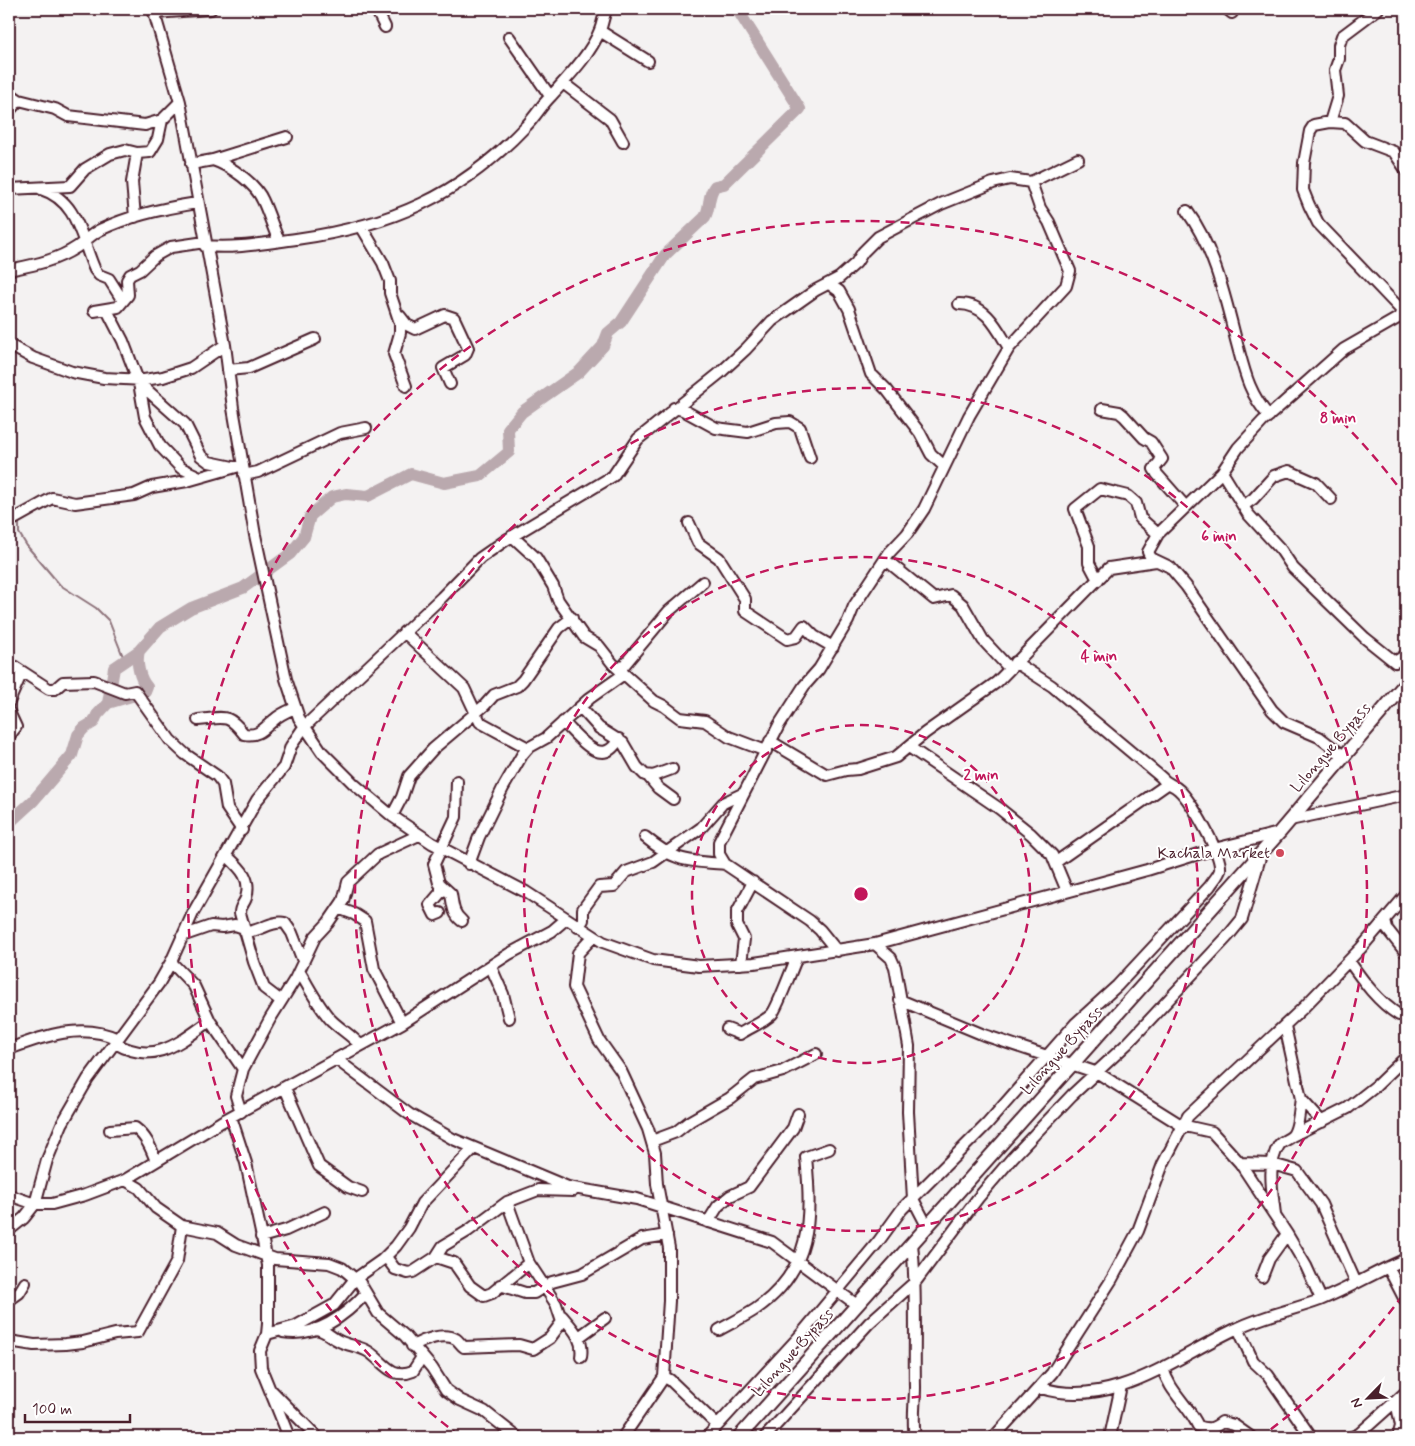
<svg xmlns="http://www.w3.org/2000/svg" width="1415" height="1446" font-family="Mynerve,sans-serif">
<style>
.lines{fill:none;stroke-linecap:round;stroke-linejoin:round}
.stream{stroke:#8d727a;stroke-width:2}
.river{stroke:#baa9ae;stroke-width:12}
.minor-casing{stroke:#4a1f2b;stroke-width:14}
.major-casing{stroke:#4a1f2b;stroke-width:16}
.minor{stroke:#fff;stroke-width:10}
.major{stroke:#fff;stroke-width:12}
.ring{fill:none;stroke:#c2185b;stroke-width:2.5;stroke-dasharray:9 6}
.poi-dot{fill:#d1495b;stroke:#fff;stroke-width:2}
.labels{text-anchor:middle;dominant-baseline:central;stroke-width:4;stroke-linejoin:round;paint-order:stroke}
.street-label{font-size:16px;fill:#4a1f2b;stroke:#fff}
.poi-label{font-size:16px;fill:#4a1f2b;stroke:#fff;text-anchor:end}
.centre{fill:#c2185b;stroke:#fff;stroke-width:2.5}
.ring-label{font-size:15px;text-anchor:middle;font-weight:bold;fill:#c2185b;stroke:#fff;stroke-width:4;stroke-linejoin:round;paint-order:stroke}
</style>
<rect width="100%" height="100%" fill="#f4f2f2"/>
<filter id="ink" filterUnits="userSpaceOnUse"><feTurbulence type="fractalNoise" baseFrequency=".02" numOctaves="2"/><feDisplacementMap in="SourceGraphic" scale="10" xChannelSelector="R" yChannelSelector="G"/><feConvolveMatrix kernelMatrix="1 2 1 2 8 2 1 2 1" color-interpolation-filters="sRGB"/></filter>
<g filter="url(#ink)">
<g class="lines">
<!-- stream -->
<path class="stream" d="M19,522V533L27,546L60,585L96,608L109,621L124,659"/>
<!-- river -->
<path class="river" d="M108,703L145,692L147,687C139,678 136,662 139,651
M9,823L33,801L72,755L78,735L84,728L94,722L97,715L108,703L114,668L139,651L160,627L191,608L243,588L290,554L304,537L310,516L332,497L346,494L368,496L411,474L444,483L480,476L509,452L508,429L522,412L579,372L603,346L608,333L621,322L665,255L705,217C711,206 707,196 715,186L724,184L800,109L737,9"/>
<defs>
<path id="minor" d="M153,9L180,102L187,139L225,345L233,408L255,535L286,679L299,718L322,752L354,784L392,816L432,843L526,892L603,942L653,960L699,966L754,963L875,944L1147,870L1214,849L1279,833
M376,9L385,27
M1227,9L1232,13
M154,13L211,9
M600,31L648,61
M509,37L550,96
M563,83L610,119L623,142
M9,93L19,100L55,109L68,116L145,125L162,120L180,102
M9,111L19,100
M1330,122L1338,96L1335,70L1339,59V45L1342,36L1378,9
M213,160C231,166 256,184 263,201C269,214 273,228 279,241
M191,164L213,160L287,137
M1406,170L1394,152L1365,141L1345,123L1330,122L1314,125L1310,131L1304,163L1303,190L1309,205L1318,223L1406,315
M1031,182L1078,159
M9,189L70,186L85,169L110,154L125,150L137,153L150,152L158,139L162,120
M41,189C79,201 81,240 95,270L99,275L109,279L123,301
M1187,211C1214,248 1225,297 1236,340C1244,369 1248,393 1269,416
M135,217L132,182L137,153
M361,226L383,263L390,281V293L400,323V333L394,354L406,386
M205,246C236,249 265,243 296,239C390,226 460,196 526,126C535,117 541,106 550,97C567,78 591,54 600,30C603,23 603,16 607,9
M9,270C33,265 56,261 77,247C86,241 92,233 102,229C131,215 165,208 197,203
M829,284L839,291L849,309L871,374L887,390L920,433L931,454L944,466
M959,304C986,304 997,328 1009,348
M107,310L123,341L139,383L145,417L160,446L181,468L200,477
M94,311L118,307L128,295L127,280L130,275L140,270L155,256L171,247L205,242
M400,316L407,325L415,329L445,315L454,318L468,348L465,355L443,368L450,384
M9,345L33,358L72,372L104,378L144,380L163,377L191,368L225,345
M228,370L249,368L315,339
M139,383L185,424L201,456L209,462L233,467
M674,408L683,410L716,428L748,432L776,423L790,422L800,428L810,458
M1102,409L1119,412L1124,416L1144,438L1151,442L1162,459L1154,469L1157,474L1186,507
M1222,472L1248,514L1281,550L1293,568L1365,638L1395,662L1406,655
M244,475L258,472L340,433L366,428
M1243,506L1253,499L1274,476L1289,471L1316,483L1331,499
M9,522L52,498L75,503L134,495L152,487L187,481L243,465
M689,523L698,543L719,558L745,599V611L787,639L796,637L804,626L814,636L833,647
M512,536L536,558L553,586L558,600L584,637L599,646L613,664L654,701L664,706L680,718L705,721L729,737L766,751
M884,562L891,564L934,599L951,595L963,605L983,640L1009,668
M1098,580L1089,563V546L1075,509L1100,489L1128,496L1136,503L1140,518L1158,534
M404,632L464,688L480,722L528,748
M9,663L49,689H55L63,682L94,681L125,693L135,691L170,740L185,754L217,776L223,784L227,808L242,830
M620,670L669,611L703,582
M9,702L22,672
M580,707L599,728L623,743L637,767L645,775L653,776L672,769
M9,712L16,727L9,736
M198,720C223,718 227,712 244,734C259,737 264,728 274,720C280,714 288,711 295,708
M563,722C579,737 601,770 619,739
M770,741L827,775L846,770L858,769L896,757L925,733L997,682L1109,568L1156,561
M909,747L1000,809L1031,834L1052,855L1067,891
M1345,757L1319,737L1284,722L1272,710L1186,586L1170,567L1151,558L1148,552L1158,534L1222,472L1238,448L1263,421L1344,349L1405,314
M648,776L658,788L673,799
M457,781L456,817L434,864L439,883L451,894C453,906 453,914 462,921
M392,816L402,797L409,776L433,749L485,705L494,695L517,686L523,680L559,628L572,618
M1290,820L1406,795
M645,837C675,862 687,861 725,864
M227,856C240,868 252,878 246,898C244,904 240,906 240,913L254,962L264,988L281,1001
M1056,862L1166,785
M469,864L479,837L503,788L522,755L528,748L546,738L590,698L624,674
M338,908L354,914L365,921L374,969L402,1023
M440,913L435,915L430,905L441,892V886
M1385,921L1387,929L1406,953
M578,927L583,920V909L599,887L614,886L626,872L653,862L701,828L723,803L744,793
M245,932C259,932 272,920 285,923L292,933L303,961
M182,936L211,926L222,927L235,925L244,928
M593,937L578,953L574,987L599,1040L621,1071L648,1129L655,1153L657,1184L669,1248V1301L664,1377L623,1437
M875,944L891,958L895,967L909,1046L908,1112L913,1199L927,1226
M1349,961C1363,981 1378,1002 1399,1015L1406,1014
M171,962L194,986L210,1021L243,1069
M741,964L744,939L737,925V912L753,882
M491,967L503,994L509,1018
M299,971C309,987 318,1006 331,1020C340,1029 351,1035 360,1045
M900,1000L984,1035L1098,1073L1181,1125L1212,1132L1240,1163L1287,1234L1306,1266L1321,1299
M1285,1026L1301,1099L1322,1122
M727,1029L740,1034C750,1027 763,1023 772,1014C778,1007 792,968 797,957
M115,1043C154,1066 179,1043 210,1021
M9,1049C43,1036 83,1022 118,1039
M336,1059L409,1114L453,1139L568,1187L637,1199L772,1242L857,1305
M285,1088L319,1166L348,1187L362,1192
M241,1112L236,1096L243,1069L270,1019L295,979L315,937L328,923L343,901L348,882L378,854L419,835
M231,1117L246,1163L268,1265V1324L267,1334L260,1351L261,1368L289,1437
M110,1130L135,1128C146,1136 151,1148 156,1161
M1292,1136L1348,1108L1376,1086L1406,1057
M652,1141L676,1132L690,1121L730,1098L754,1079L783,1071L816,1054
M1240,1163L1272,1164L1297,1171L1321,1204L1356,1283
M125,1180L139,1188L156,1208L182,1226L217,1233L236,1245L275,1259L329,1263L342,1268L360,1283L378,1313L405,1336L432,1368L446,1390L460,1400L484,1411L517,1437
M9,1195L35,1204H52L85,1195L125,1180L221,1122L402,1023L509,954L552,931L566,919
M1275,1215C1273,1193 1266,1166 1279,1145C1282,1141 1288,1140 1292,1136C1299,1129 1299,1109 1301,1099
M708,1222L718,1206L730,1196L749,1187L793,1128L798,1114
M9,1230L24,1218L35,1204L47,1160L62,1124L88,1079L159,983L171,962L193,913L257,800L284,767L291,746L304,727L442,597L480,558L506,540L613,476L638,439L720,373L746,349L772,321L816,290L839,278L856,263L863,252L878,237L941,204L993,183L1010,179L1031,182L1040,208L1049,222L1070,271L1066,286L1009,348L969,416L924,509L907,534L889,553L854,606L848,621L819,669L804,686L779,725L719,842V854L725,864L810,921L820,930L837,951
M261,1237L286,1230L325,1212
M912,1244C917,1291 914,1339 915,1387C915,1404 912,1420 915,1437
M386,1257L395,1269L408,1273L413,1272L436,1257L443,1246L468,1231L507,1202L538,1190L573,1191
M436,1257L454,1263L470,1286L484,1296L492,1293L529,1263
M1388,1267L1406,1302
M1262,1277L1269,1259L1287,1234
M500,1285L525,1293H534L552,1282L582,1274L642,1239L667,1235
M9,1300L19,1293L25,1283
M562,1316C573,1329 584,1339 581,1357
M1238,1328L1253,1361L1268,1375L1311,1437
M315,1329C326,1330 330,1337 339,1341C349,1346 360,1346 369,1352C383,1361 391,1380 413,1371L422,1357
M719,1330C731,1323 744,1317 756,1309C812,1270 812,1219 806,1157L829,1149
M283,1332C317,1338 345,1316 366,1293
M267,1334L296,1326L334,1305L355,1279L382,1260L396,1246L409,1228L422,1203L474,1148
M579,1337L605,1318
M9,1341L34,1345L66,1344L83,1342L115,1334L138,1332L177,1261L182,1226
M412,1346C423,1340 444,1332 456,1339C459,1341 461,1345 464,1347L519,1345L533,1349L550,1338L562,1322L556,1304L529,1263L507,1202
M1163,1368C1169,1392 1188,1404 1198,1426C1209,1430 1213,1429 1222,1422L1234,1425L1251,1437
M664,1377L670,1380L717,1425
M1041,1388C1114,1410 1176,1356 1238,1328C1265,1315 1293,1310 1320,1300C1350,1288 1377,1271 1406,1259
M272,1391L317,1437
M1396,1401L1401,1426L1398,1437
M707,1437L798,1338L878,1242L902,1209L987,1124L1075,1024L1117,986L1210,886C1213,881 1219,875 1220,870C1222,854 1191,801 1179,790C1173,784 1167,785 1161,777L1052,686L1015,662
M765,1437L869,1323L916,1281L978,1198L1013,1157L1072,1095L1128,1043L1228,936L1242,919L1261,854
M994,1437L1052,1373L1112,1279L1138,1231L1163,1164L1188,1116L1303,1008L1361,948L1406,895
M1110,1437L1121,1386
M1352,1437L1359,1434L1406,1392"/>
<path id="major" d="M739,1437L1279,833L1406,683"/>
</defs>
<!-- minor casing -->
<use href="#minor" class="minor-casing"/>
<!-- major casing -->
<use href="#major" class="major-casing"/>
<!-- minor -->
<use href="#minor" class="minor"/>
<!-- major -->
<use href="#major" class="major"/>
</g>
</g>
<!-- distance rings -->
<g class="ring">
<circle cx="861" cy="894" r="169"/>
<circle cx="861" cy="894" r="337"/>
<circle cx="861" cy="894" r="506"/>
<path d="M1403 1295A674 674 0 0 1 1262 1436M460 1436A674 674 0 1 1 1403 493"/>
</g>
<!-- markers -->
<circle class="poi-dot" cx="1280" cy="853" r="5"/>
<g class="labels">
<!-- street labels -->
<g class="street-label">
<text transform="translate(1331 748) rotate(-49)">Lilongwe Bypass</text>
<text transform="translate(1062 1051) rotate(-48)">Lilongwe Bypass</text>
<text transform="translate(793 1353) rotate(-48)">Lilongwe Bypass</text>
</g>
<!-- poi labels -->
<g class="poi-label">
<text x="1270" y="853">Kachala Market</text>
</g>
</g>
<circle cx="861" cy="894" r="8" class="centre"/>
<g class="ring-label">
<text x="1338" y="423">8 min</text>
<text x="1219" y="541">6 min</text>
<text x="1099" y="661">4 min</text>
<text x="981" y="780">2 min</text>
</g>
<!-- margin -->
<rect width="1415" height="1446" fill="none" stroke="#fff" stroke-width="30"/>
<rect x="15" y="15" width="1385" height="1416" fill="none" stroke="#4a1f2b" stroke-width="2" filter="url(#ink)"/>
<!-- north arrow -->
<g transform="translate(1368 1398) rotate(246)" stroke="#ffffff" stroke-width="4" paint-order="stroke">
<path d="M0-4L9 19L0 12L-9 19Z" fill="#4a1f2b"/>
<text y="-8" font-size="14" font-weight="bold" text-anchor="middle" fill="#4a1f2b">N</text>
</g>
<!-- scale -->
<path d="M25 1414v8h105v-8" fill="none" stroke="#4a1f2b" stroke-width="2.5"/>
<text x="32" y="1414" font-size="15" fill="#4a1f2b" stroke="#ffffff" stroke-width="4" paint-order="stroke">100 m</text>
</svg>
